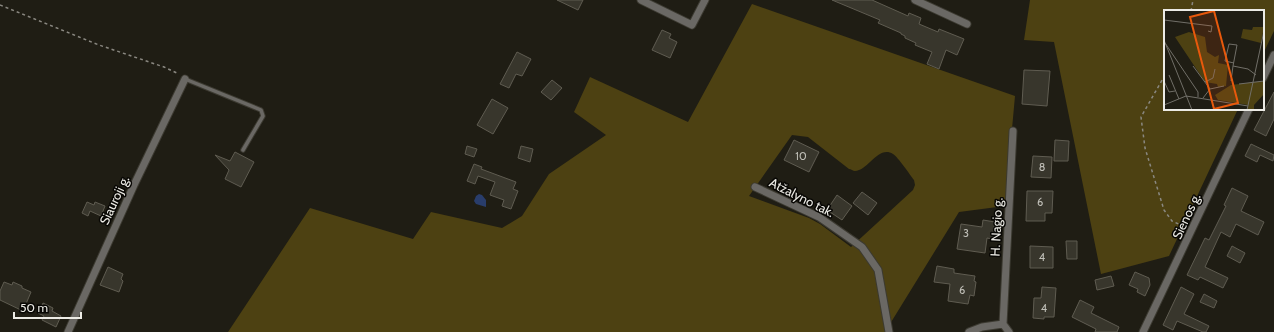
<svg xmlns="http://www.w3.org/2000/svg" width="1274" height="332" font-family="Cabin,sans-serif">
<style>
.green{fill:#4d4112;fill-rule:evenodd}
.water{fill:#293d6b}
.building{fill:#38362c;stroke:#5f5c51}
.lines{fill:none;stroke-linecap:round;stroke-linejoin:round}
.service-casing{stroke:#3c3a31;stroke-width:5.5}
.minor-casing{stroke:#3c3a31;stroke-width:9}
.path{stroke:#8a8881;stroke-width:1.5;stroke-dasharray:3 3;stroke-linecap:butt}
.service{stroke:#6a6864;stroke-width:3.5}
.minor{stroke:#6a6864;stroke-width:7}
.labels{text-anchor:middle;dominant-baseline:central;stroke-width:3;stroke-linejoin:round;paint-order:stroke}
.number-label{font-size:11px;fill:#bfbeb7}
.street-label{font-size:13px;fill:#ecebe5;stroke:#080704}
.inset-road{fill:none;stroke:#716f68;stroke-width:1}
.view{fill:#e8590c;fill-opacity:0.15;stroke:#e8590c;stroke-width:2}
.inset-edge{fill:none;stroke:#ecebe5;stroke-width:2}
</style>
<rect width="100%" height="100%" fill="#1f1d14"/>
<!-- green -->
<path class="green" d="M1030,0H1274V31L1263,54V11H1165V109H1238L1169,256L1101,274L1054,42L1024,40Z
M752,4L1015,96L1005,206L959,212L885,332H228L310,208L413,239L431,212L502,228L522,216L549,174L606,135L574,112L590,77L688,122ZM792,135L808,137L849,169C851,169 853,171 855,171C868,171 878,145 893,154C898,157 910,175 914,180L915,185L913,190L851,247L820,224L809,218L749,196Z"/>
<!-- water -->
<path class="water" d="M479,194L482,195L486,200V207L476,204L474,201L476,196Z"/>
<!-- building -->
<path class="building" d="M557,0H583L578,10Z
M832,0H872L908,16L909,13L921,18L919,24L938,32L939,29L964,39L957,55L946,50L939,69L927,64L932,52L915,45L916,43L905,38V36L901,34V33L878,23L880,20Z
M662,30L671,34L669,38L677,42L670,58L652,50Z
M517,52L531,59L522,76L516,74L509,88L500,84Z
M1024,70L1050,71L1047,106L1022,104Z
M552,80L562,88L551,100L541,92Z
M1274,92V119L1266,136L1254,130Z
M492,99L508,108L493,134L477,125Z
M794,140L819,152L809,172L784,160Z
M1055,140L1069,141L1068,161H1054Z
M1251,144L1274,155L1273,161L1260,155L1257,162L1245,156Z
M467,146L477,149L474,157L465,154Z
M521,146L533,149L530,162L518,158Z
M235,152L254,162L241,187L225,179L229,170L215,155L230,161Z
M1033,156L1052,157L1051,178L1031,177Z
M474,164L482,167L481,169L516,182L513,189L518,191L511,209L502,206L504,200L490,195L495,182L478,176L475,184L467,181Z
M1232,188L1248,196L1241,211L1264,222L1258,235L1236,224L1230,237L1221,232L1205,267L1228,278L1223,288L1200,277L1198,280L1187,275L1205,238L1209,240L1226,206L1224,205Z
M1027,191H1053L1052,213H1045V221H1026Z
M862,192L877,203L868,215L853,203Z
M837,195L852,206L842,220L827,210Z
M87,202L94,205L95,202L105,206L101,216L90,211L88,216L82,213Z
M983,220L995,222L992,239L987,238L985,253L957,249L961,224L982,227Z
M1066,241H1077V259H1067Z
M1030,246L1053,247V268H1030Z
M1232,246L1245,253L1240,263L1227,256Z
M937,266L954,269V273L975,276L974,281L976,282L974,296L970,295L968,304L948,301L950,284L934,282Z
M108,267L123,274L121,279L123,281L119,292L100,285Z
M1135,272L1149,278L1150,285L1145,296L1137,292L1138,289L1129,285Z
M1111,276L1114,286L1097,290L1095,280Z
M4,282L12,285L13,282L22,286V288L31,292L23,311L0,300V291Z
M1042,287L1056,288L1054,317H1044V319L1033,318L1034,298H1041Z
M1181,287L1194,294L1184,314L1209,326L1206,332H1203L1177,321L1173,330L1163,325Z
M1204,294L1217,301L1214,308L1200,302Z
M1080,300L1094,307L1091,313L1119,327L1117,332H1095L1096,329L1072,317Z
M43,303L53,308L52,311L61,316L56,327L42,320L44,316L38,313Z"/>
<g class="lines">
<defs>
<path id="service" d="M185,79L261,110L263,116L243,150"/>
<path id="minor" d="M641,0L692,25L705,0
M915,0L967,24
M1263,78L1274,55
M755,187L819,217L862,247L878,270L889,332
M1003,324L1013,131
M68,332L134,185L185,79
M969,332L982,327L1003,324L1009,332
M1143,332L1249,109"/>
</defs>
<!-- service casing -->
<use href="#service" class="service-casing"/>
<!-- minor casing -->
<use href="#minor" class="minor-casing"/>
<!-- path -->
<path class="path" d="M0,5L99,45L164,67L179,74
M1191,11L1193,0
M1165,75L1141,117L1145,148L1164,210L1172,221L1183,226"/>
<!-- service -->
<use href="#service" class="service"/>
<!-- minor -->
<use href="#minor" class="minor"/>
</g>
<g class="labels">
<!-- number labels -->
<g class="number-label">
<text x="801" y="156">10</text>
<text x="1042" y="167">8</text>
<text x="1040" y="202">6</text>
<text x="966" y="233">3</text>
<text x="1042" y="257">4</text>
<text x="962" y="290">6</text>
<text x="1044" y="308">4</text>
</g>
<!-- street labels -->
<g class="street-label">
<text transform="translate(802 197) rotate(27)">Atžalyno tak.</text>
<text transform="translate(114 200) rotate(-65)">Siauroji g.</text>
<text transform="translate(1186 216) rotate(-65)">Sienos g.</text>
<text transform="translate(996 227) rotate(-87)">H. Nagio g.</text>
</g>
</g>
<!-- overview -->
<g transform="translate(1164 10)">
<rect width="100" height="100" fill="#1f1d14"/>
<path d="M89,17H100L97,33L77,28L79,19L88,20ZM25,22L41,27L43,42L51,47L55,45L54,53L64,55L62,76L54,77L53,74L41,72L11,27ZM100,71V84L90,95V100H84V95L54,90L51,85L67,75Z" fill="#4d4112"/>
<path class="inset-road" d="M0,10L48,16L47,22L44,21M0,30L28,100M1,33L34,82V87M70,53L61,51L65,34L73,35L69,56L84,59L92,65M29,56L46,79L39,88M5,65L15,89M0,71L5,82L11,81M67,71L69,56M41,72L49,68L51,59M75,74L100,71M46,79L60,76M22,86L84,96M0,95L22,86M83,100L100,21"/>
<path class="view" d="M50,1L74,93L50,99L26,7Z"/>
<rect width="100" height="100" class="inset-edge"/>
</g>
<!-- scale -->
<path d="M14 312v6h67v-6" fill="none" stroke="#ecebe5" stroke-width="2"/>
<text x="20" y="312" font-size="12" fill="#ecebe5" stroke="#080704" stroke-width="3" paint-order="stroke">50 m</text>
</svg>
